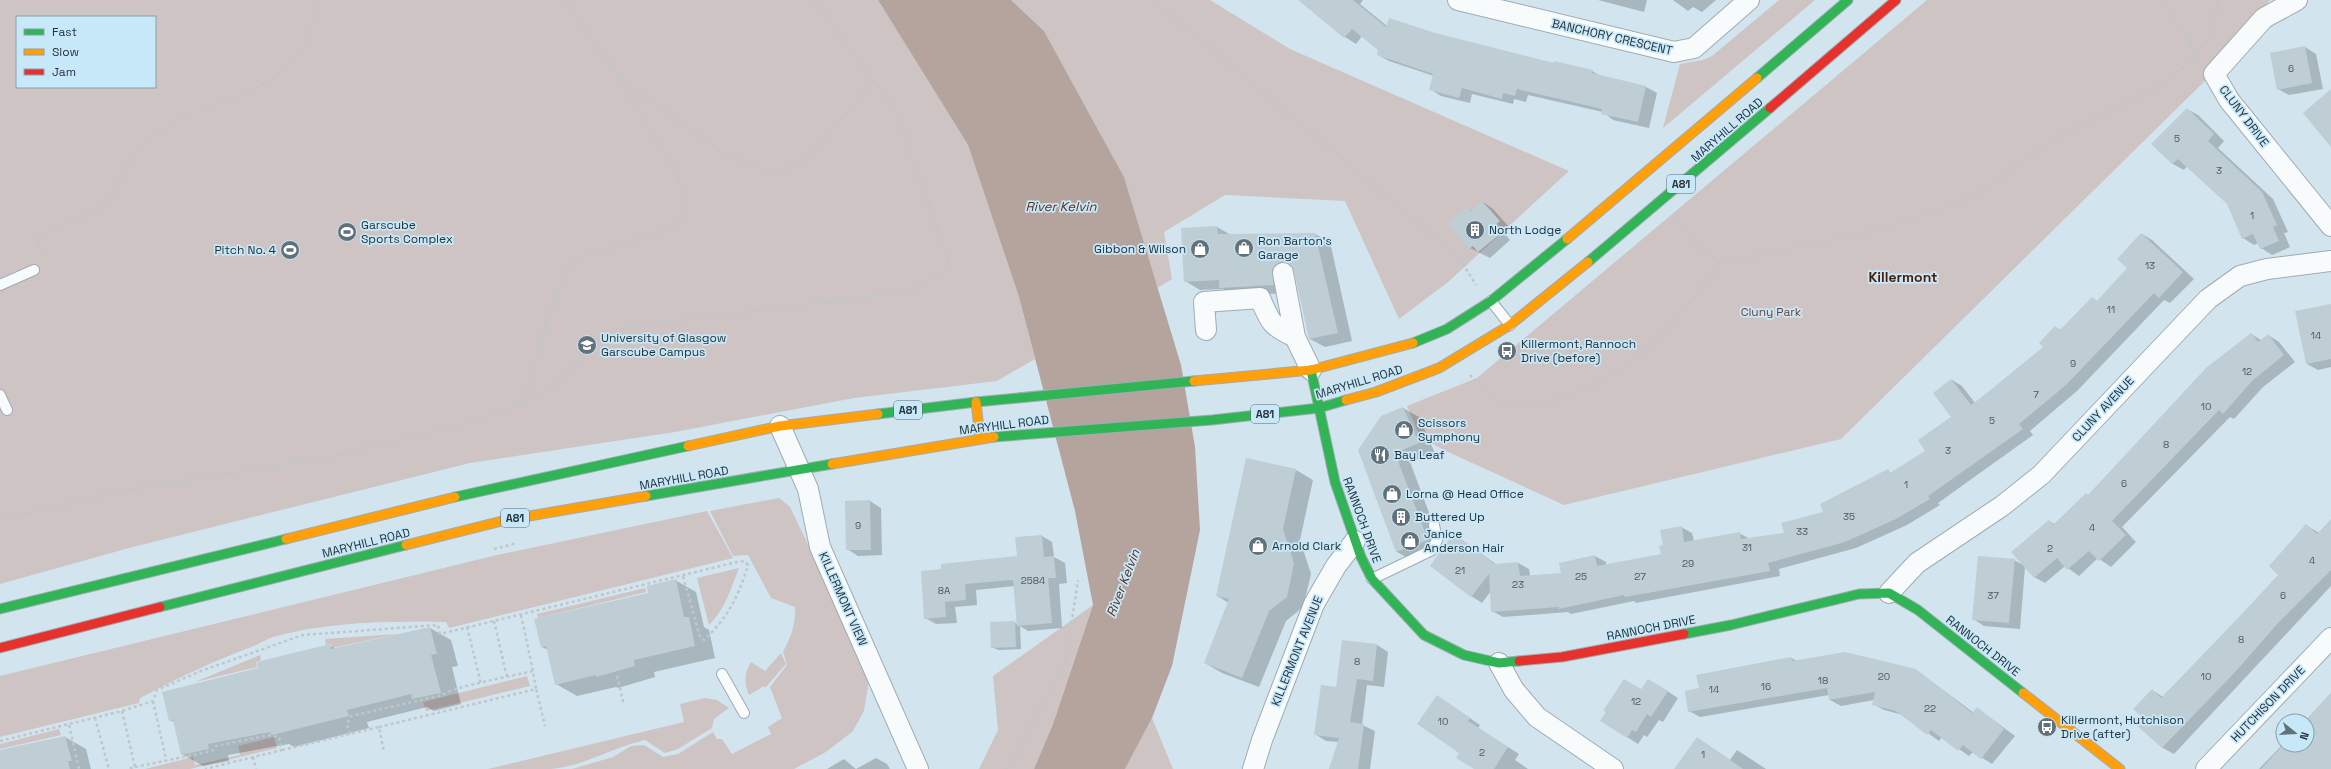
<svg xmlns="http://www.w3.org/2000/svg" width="2331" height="769" font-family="'Space Grotesk',sans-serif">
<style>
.green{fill:#cec4c3;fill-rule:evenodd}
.water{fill:#b5a39e}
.shadow{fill:#0003}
.building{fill:#bfcdd5}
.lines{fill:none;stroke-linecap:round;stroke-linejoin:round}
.lane-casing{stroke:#9facb4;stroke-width:12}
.street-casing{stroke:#9facb4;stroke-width:22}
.fast-casing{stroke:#9facb4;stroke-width:11}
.slow-casing{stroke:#9facb4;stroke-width:11}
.jam-casing{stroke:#9facb4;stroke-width:11}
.path{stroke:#c0c6ca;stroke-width:2.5;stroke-dasharray:3 3;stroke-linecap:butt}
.lane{stroke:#f8fbfc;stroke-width:10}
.street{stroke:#f8fbfc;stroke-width:20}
.fast{stroke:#30b455;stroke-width:9}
.slow{stroke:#ff9f0a;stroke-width:9}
.jam{stroke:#e5322d;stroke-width:9}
.labels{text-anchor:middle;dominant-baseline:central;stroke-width:3.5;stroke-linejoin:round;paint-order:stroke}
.number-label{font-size:10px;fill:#4c5a61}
.shield{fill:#c7e8f9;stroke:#566973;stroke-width:1}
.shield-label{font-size:11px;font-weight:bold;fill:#26333a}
.street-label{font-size:12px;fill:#26333a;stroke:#c7e8f9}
.poi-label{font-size:12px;fill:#26333a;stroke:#c7e8f9;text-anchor:start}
.park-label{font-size:12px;fill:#734130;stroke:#c7e8f9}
.water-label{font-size:13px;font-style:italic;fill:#5e2e1d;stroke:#c7e8f9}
.quarter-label{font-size:14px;font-weight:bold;fill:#4d1c09;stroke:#c7e8f9}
</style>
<rect width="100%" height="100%" fill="#d2e4ee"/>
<!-- green -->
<path class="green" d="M0,0H878L968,145L1019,297L1035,359L997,381L854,398L675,432L470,463L129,548L0,584ZM17,17H155V87H17Z
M1011,0H1210L1290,49L1569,171L1448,282L1399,319L1345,201L1225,195L1164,232L1172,279L1157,288L1124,177L1044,31Z
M1779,0H1815L1663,128L1680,64L1703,60L1712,56Z
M1927,0H2270L2216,70L1841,439L1564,505L1446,451L1420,437L1407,406L1477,378Z
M779,498L790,507L870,674L864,711L853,731L826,752L794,769H572L613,757L631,746L644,745L663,757L678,754L713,732L717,739H722L732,754L771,734L768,727L782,718L770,687L787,665L783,652C791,637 796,624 795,607L771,598L748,555L733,556L710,511Z
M707,511L733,558L449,628L446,622C389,621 329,621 273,637C267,639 260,643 254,646C213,661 178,678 140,698L139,703L0,737V676L497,555Z
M739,568C731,588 725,610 709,625L697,578Z
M645,588L646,592L538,618L537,614Z
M1093,605L1053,724L1034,769H979L998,730L993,676Z
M397,634L332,648L331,644L326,645L325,639Z
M781,653L786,664L765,688L764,686L749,695C744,684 744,673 751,662L765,671Z
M260,655L261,660L256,662L257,667L195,682Z
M527,676L530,686L426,711L423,702Z
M705,698L717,700L729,708L714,719L712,728L678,749L665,753L645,740C614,747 584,766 551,769C530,769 509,769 488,769L684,722L680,704Z
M1152,718L1173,769H1125Z
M59,729L61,735L0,749V744Z
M274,737L277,748L190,769H145L193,757L195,765L240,755L238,746Z"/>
<!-- water -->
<path class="water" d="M878,0H1011L1044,31L1124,177L1181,365L1195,447L1200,530L1172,666L1152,718L1125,769H1034L1053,724L1093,605L1075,511L1019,297L968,145Z"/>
<!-- shadow -->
<path class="shadow" d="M1299,0H1363L1360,4L1387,26L1435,34L1555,64L1592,71L1601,76L1646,87L1657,93L1649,128L1613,120L1603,112L1528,95L1526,102L1514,99L1513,104L1472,94L1470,103L1441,96L1430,89L1434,76L1389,61L1378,55L1379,50L1362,36L1356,44L1345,37Z
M1598,0H1647L1644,12Z
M1673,0H1716L1702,12L1693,7L1688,11Z
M2305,47L2316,54L2323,89L2289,95L2278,89Z
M2187,109L2198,115L2224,141L2218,148L2273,199L2288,232L2284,233L2290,247L2272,255L2261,248L2258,243L2254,245L2243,238L2228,204L2187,166L2184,170L2173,164L2153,144Z
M1483,202L1493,209L1510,228L1504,233L1510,240L1490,258L1470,248L1449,224L1467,208L1472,211Z
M1217,227L1231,235L1315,234L1330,242L1352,341L1325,347L1310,339L1295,270L1287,277L1288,293L1235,296L1223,289L1200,290L1185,281Z
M2142,234L2152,240L2194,279L2170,303L2164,300L2077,391L2030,431L2033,435L1938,503L1940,505L1907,525L1856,548L1779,569L1780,576L1636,603L1634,601L1571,614L1568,612L1503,617L1492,611L1491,591L1482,603L1471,596L1455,535L1497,565L1518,563L1529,569L1530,576L1563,574L1595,556L1606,562V565L1662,555L1664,546L1681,527L1692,533L1694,541L1739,533L1750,539L1785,533L1825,513L1888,470L1891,473L1927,451L1952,417V380L1962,386L1975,403L2044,347L2055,327L2061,330L2098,302L2129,268Z
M2331,305V367L2318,370L2307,364Z
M2251,334L2261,340L2268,335L2279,342L2295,362L2263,387L2234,419L2230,417L2122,527L2136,542L2111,567L2098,558L2079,576L2065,566L2045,583L2034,577L2025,567L2020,629L1984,626L1973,619L2014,560L2023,565L2049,521L2054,524L2088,496Z
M1403,408L1419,417L1435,453L1410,462L1443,550L1413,561L1397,552L1360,450Z
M1296,470L1313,480L1300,540L1311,574L1303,607L1286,621L1259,687L1222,673L1205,663L1229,603L1217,596Z
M870,501L881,508L882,555L858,556L847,549L846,502Z
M2331,521V586L2174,754L2163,748L2136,723L2142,716L2152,690L2163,697L2280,575L2306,525L2319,533Z
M1042,536L1052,542L1054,557L1065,563L1067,583L1059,584L1062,628L1028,631L1020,626L1021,649L998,650L992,647L1014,622L1017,624L1015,586L976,590L977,605L955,607L957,623L936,624L925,618L942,570L1018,556Z
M675,580L696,592L704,627L709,630L715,658L654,672L655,677L618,688L616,687L577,696L556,684L548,650L542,647Z
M430,628L451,640L458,666L452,667L461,704L434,711L427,707L367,722L369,728L294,747L289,744L228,755L229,761L203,766L182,754L175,723L170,720L259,669L330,646L336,649Z
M1343,641L1377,645L1388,652L1384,687L1367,685L1362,725L1375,731L1370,769H1329L1339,742L1326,741L1315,734L1337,688Z
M1791,658L1797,661L1916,670L1974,713L1977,708L2015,736L1992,764L1973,752L1969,756L1942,737L1939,741L1903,715L1884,710L1873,704L1874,700L1841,706L1830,700L1829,695L1700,717L1689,711L1700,689Z
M1659,686L1678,698L1663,722L1659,720L1647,737L1644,735L1638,744L1602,721L1641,690Z
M2331,693V769H2259L2283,744L2307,745V721H2305Z
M1448,703L1480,725L1478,728L1519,754L1515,760L1528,769H1476L1461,753Z
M65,737L86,749L91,769H0V751Z
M1697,738L1730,760L1737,750L1766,769H1689Z
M876,758L887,764L890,769H827L844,759L856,769Z"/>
<!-- building -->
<path class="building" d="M1298,0H1353L1386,27L1389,18L1435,33L1554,63V61L1593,70L1592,73L1646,86L1638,122L1601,114L1602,109L1517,89L1515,96L1503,93L1502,99L1462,88L1459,98L1429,90L1433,74L1377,55L1378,50L1352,29L1344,38Z
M2305,46L2312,83L2277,90L2270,53Z
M2331,89V147L2303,113Z
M2187,108L2214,134L2208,141L2262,192L2277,225L2273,227L2279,241L2260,249L2253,234L2242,239L2227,204L2178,159L2172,164L2151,144Z
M1482,201L1500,221L1494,226L1500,234L1478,252L1473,246L1469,249L1448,224L1467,207L1471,211Z
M1217,226L1218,234L1315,233L1338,333L1309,339L1294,271L1286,262H1281L1272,269L1274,285L1219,288V280L1184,282L1181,228Z
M2141,233L2183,272L2159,298L2154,293L2066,385L2019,424L2023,429L1928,496L1930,499L1896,519L1845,542L1768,563L1770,571L1625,597L1624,595L1559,609V607L1491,612L1489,574L1471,597L1430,566L1454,533L1494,564L1518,562L1520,576L1561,573L1559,563L1595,555L1597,566L1661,554L1659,546L1663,545L1660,530L1682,526L1684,542L1740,532L1741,539L1784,533L1781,523L1823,512L1820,504L1888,469L1890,473L1925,451L1918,440L1951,417L1933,393L1951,379L1971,405L1996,386L2043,347L2039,343L2055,326L2060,330L2092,297L2097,301L2127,268L2117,259Z
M2331,304V359L2306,364L2295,311Z
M2251,333L2258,342L2268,334L2284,355L2252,381L2223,414L2219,410L2112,521L2126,535L2099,561L2089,551L2067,570L2057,558L2034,578L2011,552L2049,520L2053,525L2086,493L2088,495L2206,368Z
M1403,407L1419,443L1395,453L1428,540L1396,552L1358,450L1381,416Z
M1246,458L1296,469L1283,529L1294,563L1287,597L1269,611L1242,678L1204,663L1229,599L1216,596Z
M870,500L871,550H846L845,501Z
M2331,519V570L2278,623L2237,670L2162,748L2134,723L2141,716L2133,709L2152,689L2161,698L2241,615L2278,575L2269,566L2306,524L2317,534Z
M1042,535L1044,557L1054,556L1056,578H1048L1052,623L1017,626L1013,580L965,584L966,600L945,602L946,617L924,619L921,571L941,569V564L1017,556L1015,537Z
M1978,556L2015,559L2009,623L1972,620Z
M676,579L684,617H689L695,646L634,660L635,666L596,677V675L555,685L546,646L541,647L534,619L648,593L647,586Z
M1015,621L1016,647L991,648L990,622Z
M430,627L437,654L431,655L441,693L412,699L411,694L347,710L349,716L272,735L270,732L208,744L209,749L181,755L173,720L169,721L162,692L258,668L257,662L330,644L331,649Z
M1342,640L1377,644L1373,681L1357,679L1350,722L1364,724L1358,769H1329L1339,738L1314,735L1321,685L1336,687Z
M1845,652L1916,669L1972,713L1977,707L2004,729L1981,759L1963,745L1958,751L1931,730L1927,735L1896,711L1872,705L1875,692L1829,700L1827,688L1688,712L1685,691L1699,688L1696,675L1791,657L1792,661Z
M1624,679L1641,689L1648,679L1668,691L1651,717L1647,714L1636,732L1632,730L1627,738L1600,721L1606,712L1603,711Z
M2331,693V769H2261L2283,745H2307V721H2305Z
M1437,695L1470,718L1468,721L1508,747L1494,769H1474L1456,758L1459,753L1417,724Z
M65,736L72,761H68L70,769H0V750Z
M1697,737L1743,769H1674Z"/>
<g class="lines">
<defs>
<path id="lane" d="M0,285L34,270
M1491,301L1510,325
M0,395L7,410
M1372,579L1432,550L1437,540L1434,525
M722,674L744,713"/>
<path id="street" d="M1458,0L1674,52L1694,48L1749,0
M2297,0L2264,18L2214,74L2229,100L2331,226
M1283,273L1295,337L1311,370
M1206,330L1204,302L1260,298C1270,322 1271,326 1295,337
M780,426L808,489L820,547L918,769
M1889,593L1917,563L2002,506L2041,475L2208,299L2240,276L2267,269L2331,261
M1499,663L1514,690L1537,717L1613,769
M1253,769L1262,740L1314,604L1336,566L1355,541
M2206,769L2331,638"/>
<path id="fast" d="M1757,78L1848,0
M1588,262L1770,108
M1413,343L1447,329L1491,301L1567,239
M1311,370L1335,482L1361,557L1372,579L1424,635L1464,655L1499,663L1519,661
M878,414L976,402L1194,381
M994,437L1212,420L1319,408L1346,400
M646,496L832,464
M455,497L688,446
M160,607L406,545
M0,609L286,539
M1684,634L1731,625L1859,594L1889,593L1918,610L2023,693"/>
<path id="slow" d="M1567,239L1757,78
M1194,381L1311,370L1413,343
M1346,400L1376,392L1439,368L1510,325L1588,262
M976,402L980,438
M688,446L780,426L878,414
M832,464L994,437
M286,539L455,497
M406,545L506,520L646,496
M2023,693L2120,769"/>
<path id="jam" d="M1770,108L1896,0
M0,648L160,607
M1519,661L1562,657L1684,634"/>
</defs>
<!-- lane casing -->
<use href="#lane" class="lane-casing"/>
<!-- street casing -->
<use href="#street" class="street-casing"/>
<!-- fast casing -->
<use href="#fast" class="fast-casing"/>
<!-- slow casing -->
<use href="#slow" class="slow-casing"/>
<!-- jam casing -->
<use href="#jam" class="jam-casing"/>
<!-- path -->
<path class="path" d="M565,0L619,77L716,149L770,172L803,164L874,81
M1152,0L1458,256L1476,285
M2160,0L2189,37L2195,57
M1676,219L1703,251L1721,263L1874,231L1955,204L1996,183L2024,159L2063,134L2159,86L2195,57L2212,33L2219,0
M41,254L36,237L110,203C118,173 139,146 164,128C213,96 299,92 312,24C314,16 317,8 316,0
M1470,375C1478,384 1489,395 1500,401C1538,422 1619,374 1648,348C1675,322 1698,292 1721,263
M523,404L547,321L570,261L661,232L677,222L683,214V194L676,174L619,77
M0,520L112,493L334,456L461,425L523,404L551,388L589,350L610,334L632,326L855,299L912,289L951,269L897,113L814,0
M494,549L517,543
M521,615L533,671
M494,621L507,677
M467,627L481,684
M617,676L624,705
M153,701L166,759
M122,711L135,767L128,769
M95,718L109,769
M69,725L79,769
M379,727L536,689L545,726
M350,734L347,724L351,716L443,695C451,687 517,675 533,671L536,689
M0,741L122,711L153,701L157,690L201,671L303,635L438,625L440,634L737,562L744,561L748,565C738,597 729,616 704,640L700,637L683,576
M282,750L379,727L384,752
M253,757L256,769
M135,767L212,751L216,746L269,735L279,737L282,750L205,769
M1006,769L1019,751L1066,660L1078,580"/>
<!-- lane -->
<use href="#lane" class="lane"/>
<!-- street -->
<use href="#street" class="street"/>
<!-- fast -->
<use href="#fast" class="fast"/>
<!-- slow -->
<use href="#slow" class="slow"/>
<!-- jam -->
<use href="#jam" class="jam"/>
</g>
<!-- icons -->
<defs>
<symbol id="building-disc" viewBox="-11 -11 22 22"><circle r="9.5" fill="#627179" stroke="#c7e8f9"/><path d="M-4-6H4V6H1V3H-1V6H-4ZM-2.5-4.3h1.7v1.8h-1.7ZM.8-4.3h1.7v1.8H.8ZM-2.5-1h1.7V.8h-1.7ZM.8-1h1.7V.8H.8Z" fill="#fff"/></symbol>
<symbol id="stadium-disc" viewBox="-11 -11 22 22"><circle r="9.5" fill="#627179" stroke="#c7e8f9"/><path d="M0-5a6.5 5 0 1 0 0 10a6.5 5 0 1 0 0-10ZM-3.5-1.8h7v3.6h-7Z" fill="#fff"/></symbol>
<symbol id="shop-disc" viewBox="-11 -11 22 22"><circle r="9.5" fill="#627179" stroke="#c7e8f9"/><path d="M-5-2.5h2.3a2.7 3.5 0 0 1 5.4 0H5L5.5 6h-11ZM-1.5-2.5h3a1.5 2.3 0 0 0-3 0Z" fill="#fff"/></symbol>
<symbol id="university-disc" viewBox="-11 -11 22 22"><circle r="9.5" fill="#627179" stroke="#c7e8f9"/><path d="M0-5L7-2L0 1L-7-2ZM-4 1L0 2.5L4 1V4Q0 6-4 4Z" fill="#fff"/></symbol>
<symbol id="bus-disc" viewBox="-11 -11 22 22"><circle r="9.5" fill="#627179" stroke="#c7e8f9"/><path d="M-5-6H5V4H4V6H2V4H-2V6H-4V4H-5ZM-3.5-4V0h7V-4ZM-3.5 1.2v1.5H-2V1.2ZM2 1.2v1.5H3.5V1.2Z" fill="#fff"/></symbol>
<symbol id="restaurant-disc" viewBox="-11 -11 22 22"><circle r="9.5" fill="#627179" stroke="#c7e8f9"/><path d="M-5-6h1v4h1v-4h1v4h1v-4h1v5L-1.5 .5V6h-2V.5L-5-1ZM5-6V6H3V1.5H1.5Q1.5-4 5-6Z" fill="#fff"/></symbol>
</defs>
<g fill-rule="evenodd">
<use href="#building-disc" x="1464" y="219" width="22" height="22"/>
<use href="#stadium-disc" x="336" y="221" width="22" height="22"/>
<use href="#shop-disc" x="1233" y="237" width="22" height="22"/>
<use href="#shop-disc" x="1189" y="238" width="22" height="22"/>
<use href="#stadium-disc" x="279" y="239" width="22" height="22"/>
<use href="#university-disc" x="576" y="334" width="22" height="22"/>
<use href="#bus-disc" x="1496" y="340" width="22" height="22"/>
<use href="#shop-disc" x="1393" y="419" width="22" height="22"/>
<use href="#restaurant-disc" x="1369" y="444" width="22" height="22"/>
<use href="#shop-disc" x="1381" y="483" width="22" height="22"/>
<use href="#building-disc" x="1390" y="506" width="22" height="22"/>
<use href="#shop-disc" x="1399" y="530" width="22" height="22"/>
<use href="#shop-disc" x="1247" y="535" width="22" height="22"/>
<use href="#bus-disc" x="2036" y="716" width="22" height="22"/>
</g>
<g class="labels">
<!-- number labels -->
<g class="number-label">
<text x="2291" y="68">6</text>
<text x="2177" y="138">5</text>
<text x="2219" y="170">3</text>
<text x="2252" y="215">1</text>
<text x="2150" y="265">13</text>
<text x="2111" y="309">11</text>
<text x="2316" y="335">14</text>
<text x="2073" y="363">9</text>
<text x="2247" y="371">12</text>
<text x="2036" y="394">7</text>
<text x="2206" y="406">10</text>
<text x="1992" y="420">5</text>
<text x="2166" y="444">8</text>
<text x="1948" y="450">3</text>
<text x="2124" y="483">6</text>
<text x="1906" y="484">1</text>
<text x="1849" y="516">35</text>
<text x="858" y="525">9</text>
<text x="2092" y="527">4</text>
<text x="1802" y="531">33</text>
<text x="1747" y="547">31</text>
<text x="2050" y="548">2</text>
<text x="2312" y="560">4</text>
<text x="1688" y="563">29</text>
<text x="1460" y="570">21</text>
<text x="1581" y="576">25</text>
<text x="1640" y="576">27</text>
<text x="1033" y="580">2584</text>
<text x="1518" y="584">23</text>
<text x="944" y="590">8A</text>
<text x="1993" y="595">37</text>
<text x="2283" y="595">6</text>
<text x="2241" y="639">8</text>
<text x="1357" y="661">8</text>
<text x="1884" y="676">20</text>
<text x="2206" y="676">10</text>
<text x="1823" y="680">18</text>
<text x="1766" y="686">16</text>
<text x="1714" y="689">14</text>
<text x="1636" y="701">12</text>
<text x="1930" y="708">22</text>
<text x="1443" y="721">10</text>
<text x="1482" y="752">2</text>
<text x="1703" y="754">1</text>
</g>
<!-- shield labels -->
<g class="shield">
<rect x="1667" y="175" width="28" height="18" rx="3"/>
<rect x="894" y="401" width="28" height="18" rx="3"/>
<rect x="1251" y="405" width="28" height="18" rx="3"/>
<rect x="501" y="509" width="28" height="18" rx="3"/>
</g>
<g class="shield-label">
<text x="1681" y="184">A81</text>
<text x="908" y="410">A81</text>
<text x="1265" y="414">A81</text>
<text x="515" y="518">A81</text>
</g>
<!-- street labels -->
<g class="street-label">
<text transform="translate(1612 37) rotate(13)">BANCHORY CRESCENT</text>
<text transform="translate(2244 116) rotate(53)">CLUNY DRIVE</text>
<text transform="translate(1727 130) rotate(-41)">MARYHILL ROAD</text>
<text transform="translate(1359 382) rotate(-17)">MARYHILL ROAD</text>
<text transform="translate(2103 409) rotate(-47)">CLUNY AVENUE</text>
<text transform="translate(1004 425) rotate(-7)">MARYHILL ROAD</text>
<text transform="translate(684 478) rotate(-10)">MARYHILL ROAD</text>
<text transform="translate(1362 520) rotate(70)">RANNOCH DRIVE</text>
<text transform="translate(366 543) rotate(-14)">MARYHILL ROAD</text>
<text transform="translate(843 599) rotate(66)">KILLERMONT VIEW</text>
<text transform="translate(1651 628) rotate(-11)">RANNOCH DRIVE</text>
<text transform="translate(1983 646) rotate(38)">RANNOCH DRIVE</text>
<text transform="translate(1297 651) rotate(-68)">KILLERMONT AVENUE</text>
<text transform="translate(2268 704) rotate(-46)">HUTCHISON DRIVE</text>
</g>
<!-- poi labels -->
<g class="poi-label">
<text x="361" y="225">Garscube<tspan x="361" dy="14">Sports Complex</tspan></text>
<text x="1489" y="230">North Lodge</text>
<text x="1258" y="241">Ron Barton's<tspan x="1258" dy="14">Garage</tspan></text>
<text x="1186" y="249" text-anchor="end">Gibbon &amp; Wilson</text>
<text x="276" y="250" text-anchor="end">Pitch No. 4</text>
<text x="601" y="338">University of Glasgow<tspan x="601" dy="14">Garscube Campus</tspan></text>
<text x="1521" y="344">Killermont, Rannoch<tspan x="1521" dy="14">Drive (before)</tspan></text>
<text x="1418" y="423">Scissors<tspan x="1418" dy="14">Symphony</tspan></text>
<text x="1394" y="455">Bay Leaf</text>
<text x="1406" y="494">Lorna @ Head Office</text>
<text x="1415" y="517">Buttered Up</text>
<text x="1424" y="534">Janice<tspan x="1424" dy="14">Anderson Hair</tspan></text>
<text x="1272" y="546">Arnold Clark</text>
<text x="2061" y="720">Killermont, Hutchison<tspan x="2061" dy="14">Drive (after)</tspan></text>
</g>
<!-- park labels -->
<g class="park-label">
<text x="1771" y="312">Cluny Park</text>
</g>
<!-- water labels -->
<g class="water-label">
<text x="1061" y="206">River Kelvin</text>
<text transform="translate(1123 583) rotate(-69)">River Kelvin</text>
</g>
<!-- quarter labels -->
<g class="quarter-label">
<text x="1903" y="277">Killermont</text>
</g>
</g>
<!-- legend -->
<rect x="16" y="16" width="140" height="72" fill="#c7e8f9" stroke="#87a0ad"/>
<rect x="24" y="29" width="20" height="6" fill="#30b455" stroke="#87a0ad"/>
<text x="52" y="36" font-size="12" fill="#26333a">Fast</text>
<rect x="24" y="49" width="20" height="6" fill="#ff9f0a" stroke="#87a0ad"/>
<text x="52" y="56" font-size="12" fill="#26333a">Slow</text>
<rect x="24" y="69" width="20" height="6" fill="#e5322d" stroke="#87a0ad"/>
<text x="52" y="76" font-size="12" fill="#26333a">Jam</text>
<!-- north arrow -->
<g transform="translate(2295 733) rotate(108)"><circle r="19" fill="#c7e8f9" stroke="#87a0ad"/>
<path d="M0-3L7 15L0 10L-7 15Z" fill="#627179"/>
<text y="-6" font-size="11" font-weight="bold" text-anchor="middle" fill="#26333a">N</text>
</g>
</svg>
